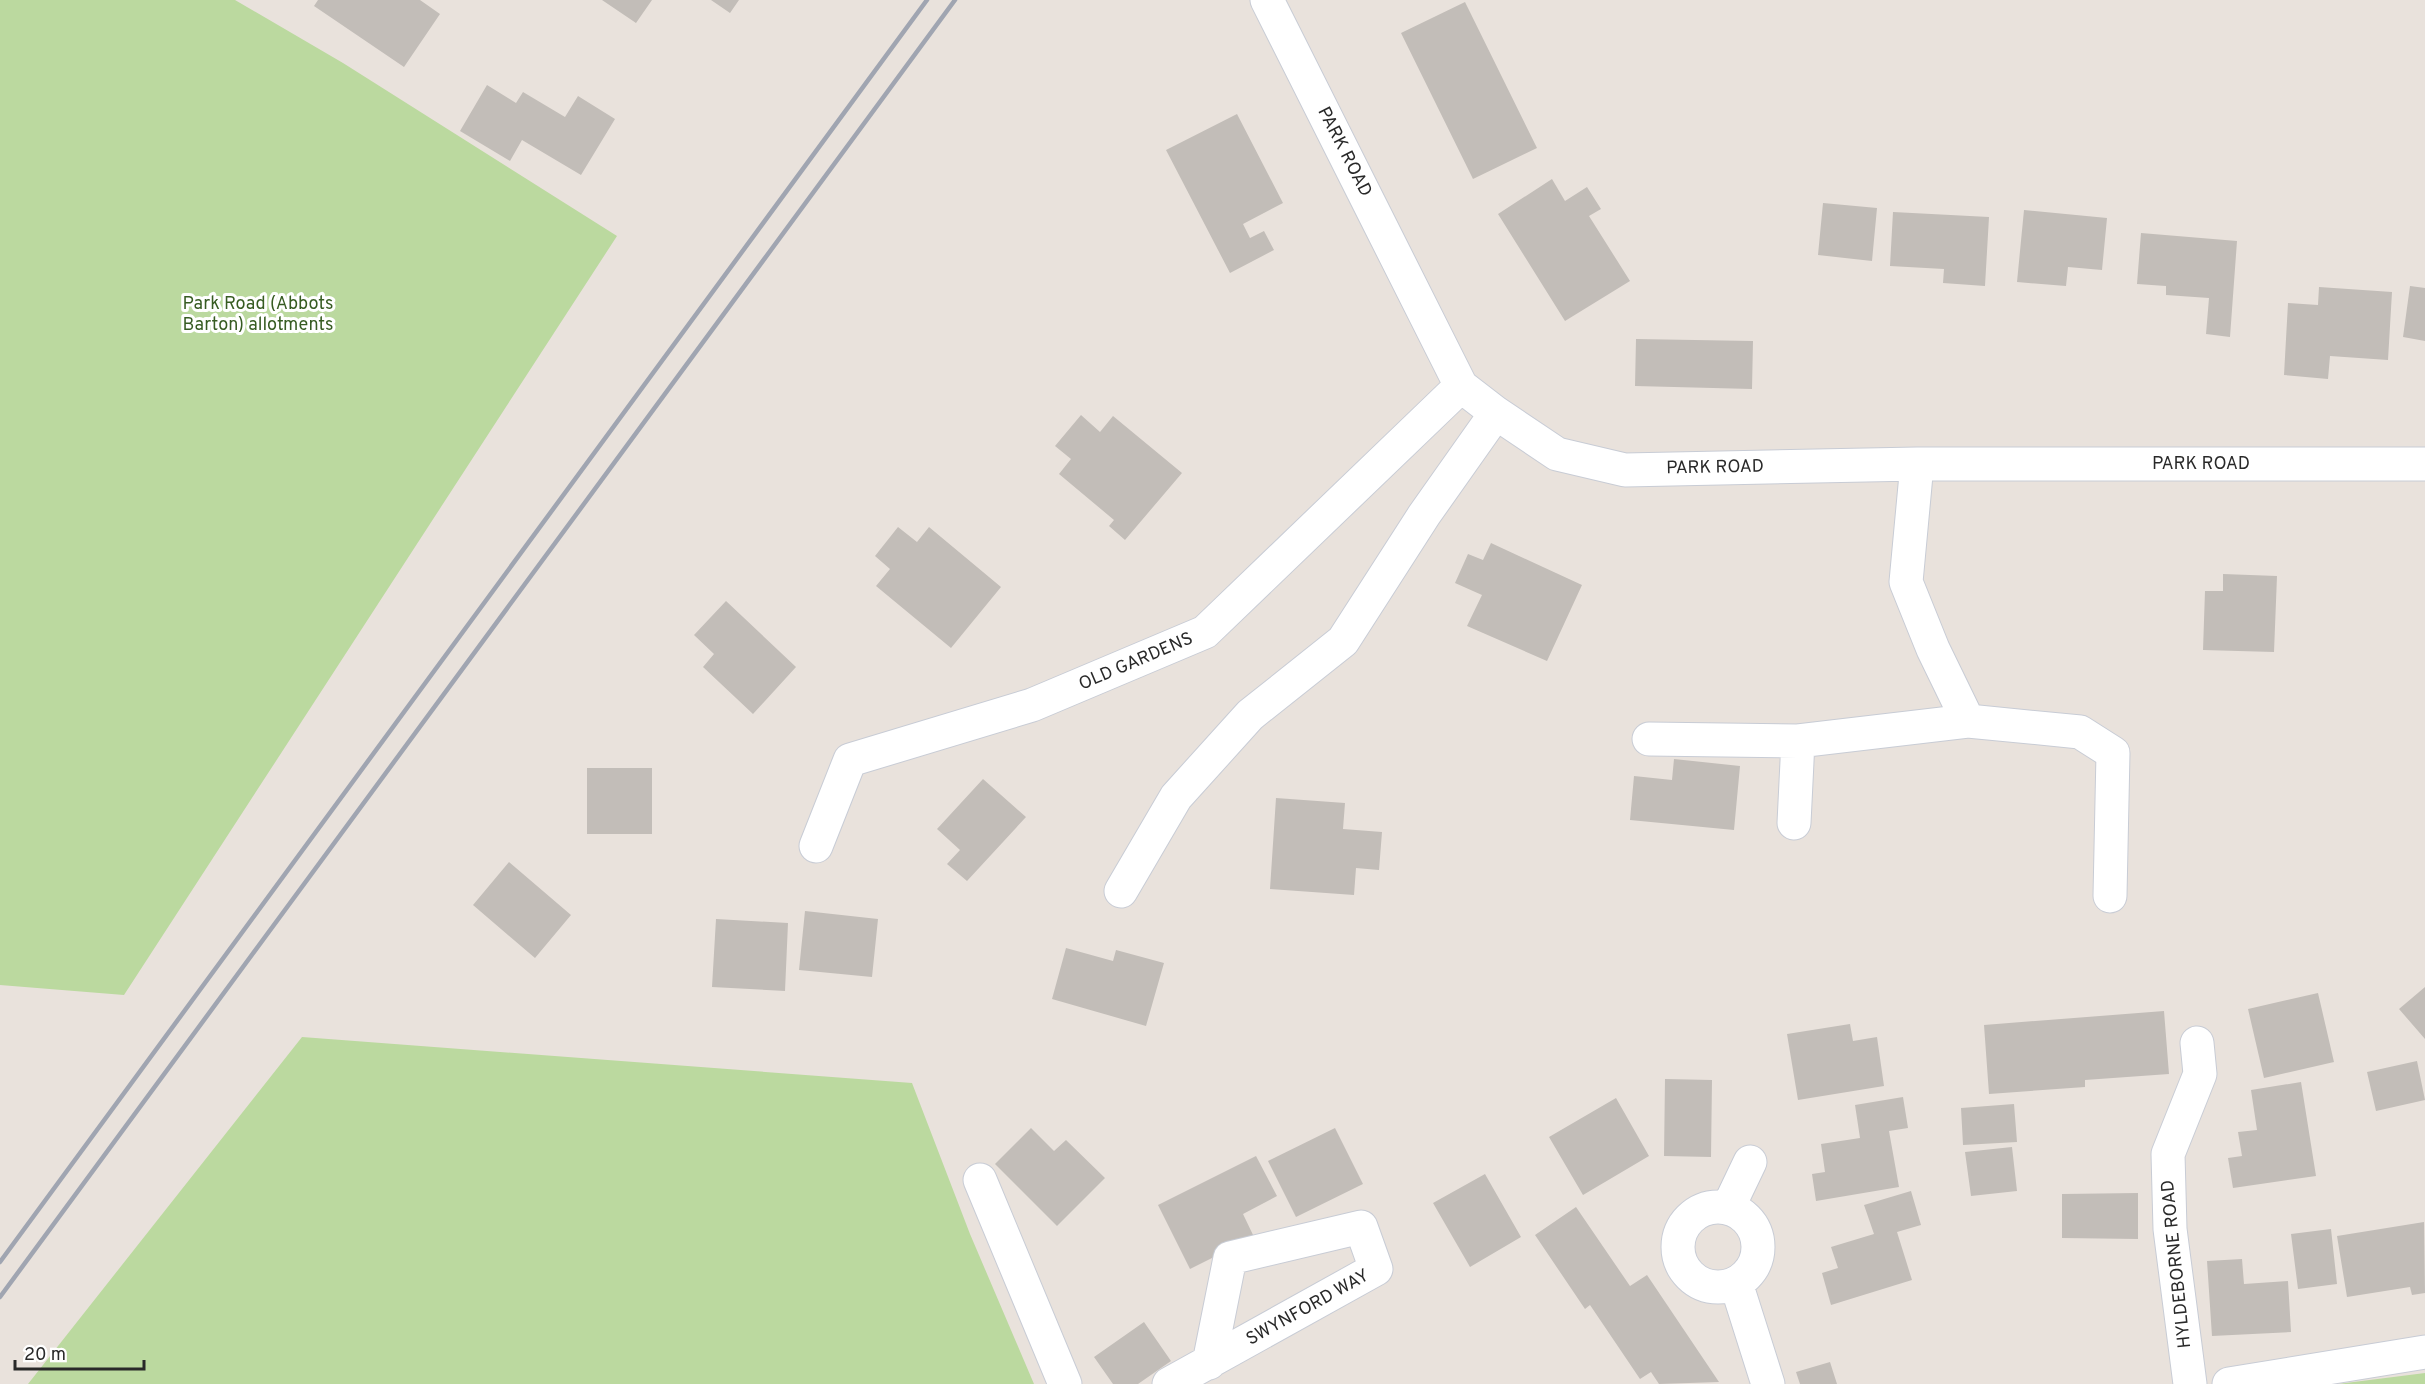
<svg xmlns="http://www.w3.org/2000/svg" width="2425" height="1384" font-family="Overpass,sans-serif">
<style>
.green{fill:#bbd99f}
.building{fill:#c2bdb8}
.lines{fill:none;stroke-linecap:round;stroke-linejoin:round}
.minor-casing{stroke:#c8ccd5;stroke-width:35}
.minor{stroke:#fff;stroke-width:33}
.rail{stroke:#a0a5b1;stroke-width:4.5}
.labels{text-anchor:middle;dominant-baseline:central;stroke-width:6;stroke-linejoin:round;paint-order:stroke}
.street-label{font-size:18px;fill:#292929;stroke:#fff}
.park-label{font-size:18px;fill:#375c22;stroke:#fff}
</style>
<rect width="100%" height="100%" fill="#e9e2dc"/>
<!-- green -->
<path class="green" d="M0,0H235L343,63L617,236L124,995L0,985Z
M302,1037L912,1083L970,1234L1034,1384H28Z
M2425,1373V1384H2338Z"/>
<!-- building -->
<path class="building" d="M318,0H420L440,14L404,67L314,6Z
M602,0H652L636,23Z
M711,0H739L730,13Z
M1465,2L1537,148L1473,179L1401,33Z
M487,85L516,103L523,92L565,117L578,96L615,119L581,175L522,140L510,161L460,131Z
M1237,114L1283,203L1243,224L1250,238L1264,231L1274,250L1230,273L1166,150Z
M1552,179L1565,201L1587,187L1601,209L1589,216L1630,281L1565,321L1498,214Z
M1823,203L1877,208L1872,261L1818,255Z
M2024,210L2107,218L2102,270L2068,267L2066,286L2017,282Z
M1893,212L1989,217L1985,286L1943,283L1944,269L1890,266Z
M2141,233L2237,241L2230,337L2206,334L2209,298L2166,295V286L2137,284Z
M2410,286L2425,288V341L2403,337Z
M2319,287L2392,292L2388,360L2330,356L2328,379L2284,375L2288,303L2318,305Z
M1636,339L1753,341L1752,389L1635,386Z
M1081,415L1100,432L1113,416L1182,473L1125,540L1109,526L1114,520L1059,474L1071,459L1055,446Z
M898,527L917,542L929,527L1001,587L951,648L876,586L890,569L875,556Z
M1491,543L1582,585L1547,661L1467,626L1482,595L1455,583L1468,554L1483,560Z
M2223,574L2277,576L2274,652L2203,650L2205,591H2223Z
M726,601L796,667L753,714L703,667L714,654L694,635Z
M1674,759L1740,766L1734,830L1630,820L1634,776L1672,780Z
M587,768H652V834H587Z
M983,779L1026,817L967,881L947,864L960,850L937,829Z
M1276,798L1345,803L1343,829L1382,832L1379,870L1356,868L1354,895L1270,889Z
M509,862L571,915L535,958L473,905Z
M805,911L878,919L872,977L799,970Z
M716,919L788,923L785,991L712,987Z
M1066,948L1113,961L1116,950L1164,963L1146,1026L1052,999Z
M2425,987V1039L2399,1009Z
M2318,993L2334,1062L2264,1078L2248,1009Z
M2164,1011L2169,1074L2085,1080V1087L1989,1094L1984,1025Z
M1850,1024L1853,1041L1877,1037L1884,1086L1798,1100L1787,1034Z
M2417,1061L2425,1100L2376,1111L2367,1072Z
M1665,1079L1712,1080L1711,1157L1664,1156Z
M2301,1082L2316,1176L2233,1188L2228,1158L2242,1156L2238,1132L2257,1130L2251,1090Z
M1903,1097L1908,1128L1889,1131L1899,1187L1816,1201L1812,1174L1825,1172L1821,1144L1860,1138L1855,1105Z
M1616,1098L1649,1156L1583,1195L1549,1137Z
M2014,1104L2017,1142L1963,1145L1961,1108Z
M1031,1128L1054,1151L1066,1140L1105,1178L1057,1226L995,1164Z
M1335,1128L1363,1184L1296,1217L1268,1161Z
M2012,1147L2017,1191L1971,1196L1965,1152Z
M1256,1156L1277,1196L1243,1214L1254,1237L1190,1269L1158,1205Z
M1485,1174L1521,1237L1470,1267L1433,1203Z
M1911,1191L1921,1225L1897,1232L1912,1280L1831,1305L1822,1273L1838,1268L1831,1247L1874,1234L1864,1205Z
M2138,1193V1239L2062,1238V1194Z
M1576,1207L1630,1286L1647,1275L1719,1382L1659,1384L1651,1372L1640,1379L1590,1305L1585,1309L1535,1235Z
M2424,1222L2425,1293L2412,1295L2410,1287L2347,1297L2337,1236Z
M2331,1229L2337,1284L2298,1289L2291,1234Z
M2242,1259L2244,1284L2288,1281L2291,1332L2212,1336L2207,1261Z
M1144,1322L1171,1361L1138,1384H1113L1094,1357Z
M1830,1362L1837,1384H1800L1796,1372Z"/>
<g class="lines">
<defs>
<path id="minor" d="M1267,0L1461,386L1496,413L1557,454L1625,470L1917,464H2425
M1917,464L1906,582L1933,649L1968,721
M1649,739L1798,741L1968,721L2080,732L2113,753L2110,896
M1794,823L1798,741
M816,846L850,760L1032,705L1205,632L1461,386
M1121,891L1176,797L1250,715L1343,641L1424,515L1496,413
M980,1180L1065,1384
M1678 1247a40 40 0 1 1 80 0a40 40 0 1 1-80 0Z
M1728,1208L1750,1162
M1736,1283L1768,1384
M1169,1384L1376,1269L1361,1227L1230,1258L1209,1363
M2190,1384L2170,1229L2168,1154L2200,1074L2197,1043
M2229,1384L2425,1352"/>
</defs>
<!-- minor casing -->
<use href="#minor" class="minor-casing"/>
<!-- minor -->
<use href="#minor" class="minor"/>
<!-- rail -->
<path class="rail" d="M0,1262L927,0
M0,1297L955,0"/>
</g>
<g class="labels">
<!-- street labels -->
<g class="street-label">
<text transform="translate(1344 152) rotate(63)">PARK ROAD</text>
<text x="2201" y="464">PARK ROAD</text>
<text transform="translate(1715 468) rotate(-1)">PARK ROAD</text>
<text transform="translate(1136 662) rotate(-23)">OLD GARDENS</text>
<text transform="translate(2177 1264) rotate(-96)">HYLDEBORNE ROAD</text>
<text transform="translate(1308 1308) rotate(-29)">SWYNFORD WAY</text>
</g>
<!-- park labels -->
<g class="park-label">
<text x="258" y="304">Park Road (Abbots<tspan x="258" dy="21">Barton) allotments</tspan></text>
</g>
</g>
<!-- scale -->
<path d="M15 1360v9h129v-9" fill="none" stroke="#292929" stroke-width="3"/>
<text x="24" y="1360" font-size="18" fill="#292929" stroke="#ffffff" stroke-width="4.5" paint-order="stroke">20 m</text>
</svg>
